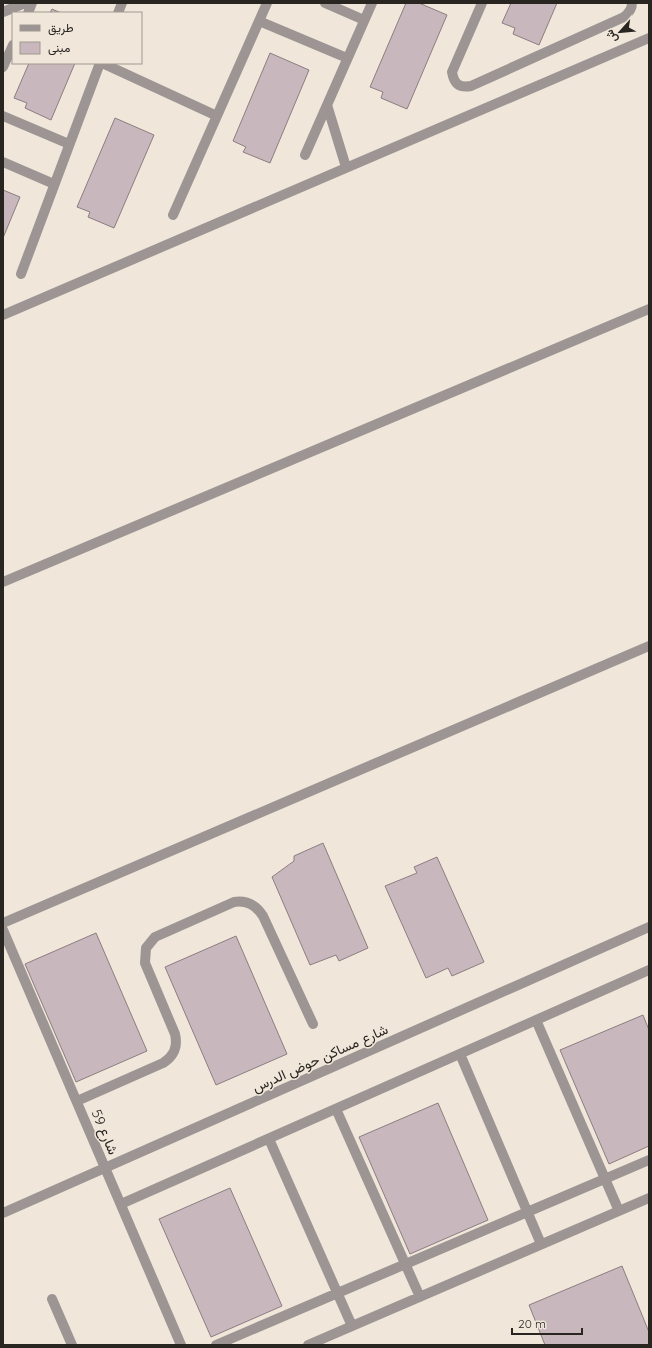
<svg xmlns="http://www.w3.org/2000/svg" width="652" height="1348" font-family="Quicksand,Vazirmatn,sans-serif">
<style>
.building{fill:#c8b8bd;stroke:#8c7d81}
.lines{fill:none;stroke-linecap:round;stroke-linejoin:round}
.street{stroke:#9c9593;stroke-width:10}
.labels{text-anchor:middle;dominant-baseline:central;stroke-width:3;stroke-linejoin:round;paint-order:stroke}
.street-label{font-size:14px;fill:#292521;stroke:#f0e7da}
</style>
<rect width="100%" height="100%" fill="#f0e7da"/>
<!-- building -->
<path class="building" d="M406,3H419L447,15L407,109L381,98L383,92L370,87Z
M511,3H557L539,45L513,34L515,28L502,23Z
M52,9L61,13H50Z
M270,53L309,70L270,163L243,152L246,147L233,141Z
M29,63H75L51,120L25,108L27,103L14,98Z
M115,118L154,135L114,228L88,217L90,212L77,207Z
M3,190L20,197L3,238Z
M323,843L368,948L339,961L336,955L310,965L272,877L294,861V856Z
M437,857L484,962L452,976L448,968L426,978L385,886L417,873L414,867Z
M96,933L147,1051L76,1082L25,964Z
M236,936L287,1054L216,1085L165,967Z
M643,1015L649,1030V1146L609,1164L560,1050Z
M438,1103L488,1220L410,1254L359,1137Z
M230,1188L282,1306L211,1337L159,1219Z
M622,1266L649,1332V1345H545L529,1305Z"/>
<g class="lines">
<!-- street -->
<path class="street" d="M325,3L364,20
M482,3L452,72C454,84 459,88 471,86L624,17C629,13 632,9 632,3
M3,12L25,3
M28,13L32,3
M118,13L122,3
M259,21L347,58
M102,63L217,116
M3,67L13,45
M327,105L346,167
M3,116L69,144
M305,155L372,3
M3,162L54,184
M173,215L267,3
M21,274L100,63
M3,315L649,38
M3,582L649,309
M3,923L649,646
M3,930L181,1345
M536,1020L619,1211
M460,1054L541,1244
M77,1101L163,1063C174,1056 178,1047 175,1034L145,963L146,948L155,937L234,902C247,900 256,905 263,916L313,1024
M336,1109L420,1297
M269,1139L352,1326
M121,1204L649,970
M3,1213L649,927
M52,1299L72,1345
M216,1345L649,1160
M308,1345L649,1198"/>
</g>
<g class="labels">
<!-- street labels -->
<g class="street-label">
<text transform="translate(320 1058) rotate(-24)">شارع مساكن حوض الدرس</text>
<text transform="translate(105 1132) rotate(67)">شارع 59</text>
</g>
</g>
<!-- border -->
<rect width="652" height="1348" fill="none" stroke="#292521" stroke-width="8"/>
<!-- legend -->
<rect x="12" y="12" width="130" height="52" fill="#f0e7da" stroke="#a09990"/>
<rect x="20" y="25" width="20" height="6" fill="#9c9593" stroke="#a09990"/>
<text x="48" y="32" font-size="12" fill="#292521">طريق</text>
<rect x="20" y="42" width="20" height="12" fill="#c8b8bd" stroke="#a09990"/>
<text x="48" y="52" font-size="12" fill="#292521">مبنى</text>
<!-- north arrow -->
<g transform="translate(620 32) rotate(243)" stroke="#f0e7da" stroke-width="3" paint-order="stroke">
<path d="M0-3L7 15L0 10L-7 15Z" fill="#292521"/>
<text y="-6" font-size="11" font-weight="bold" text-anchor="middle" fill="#292521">ش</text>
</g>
<!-- scale -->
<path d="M512 1328v6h70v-6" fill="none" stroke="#292521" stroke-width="2"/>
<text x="518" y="1328" font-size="12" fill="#292521" stroke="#f0e7da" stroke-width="3" paint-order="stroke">20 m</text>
</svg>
